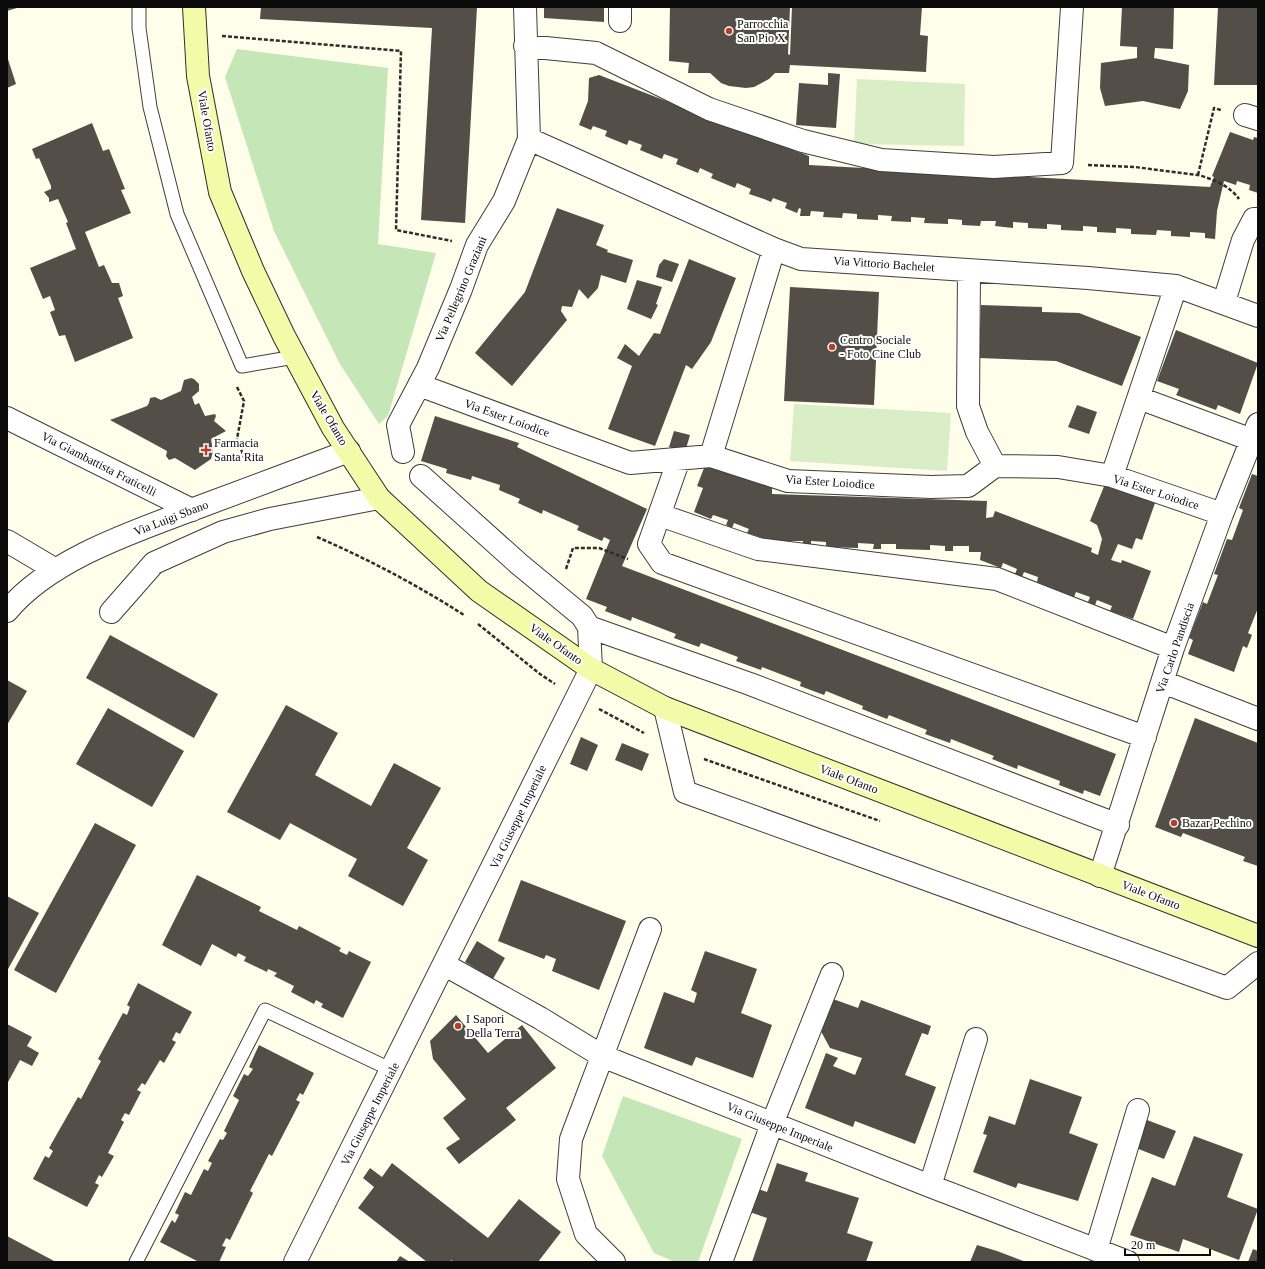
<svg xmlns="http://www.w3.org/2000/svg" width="1265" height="1269" font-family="Georgia,serif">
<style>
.green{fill:#c5e6b6}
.pitch{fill:#d9eec7}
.building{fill:#534e48}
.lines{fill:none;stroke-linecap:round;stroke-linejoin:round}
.lane-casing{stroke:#3e3e3e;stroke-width:15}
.street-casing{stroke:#3e3e3e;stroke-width:24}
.secondary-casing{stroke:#2d2d2d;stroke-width:24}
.path{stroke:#2d2d2d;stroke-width:2.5;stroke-dasharray:4 2;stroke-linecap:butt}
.lane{stroke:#fff;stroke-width:13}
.street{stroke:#fff;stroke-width:22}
.secondary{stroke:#f4fba8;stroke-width:22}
.poi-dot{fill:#b33f2b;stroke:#fff;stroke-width:1.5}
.labels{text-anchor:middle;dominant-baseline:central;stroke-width:4;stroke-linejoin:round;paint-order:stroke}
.poi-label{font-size:12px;fill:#0b0b0b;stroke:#fff;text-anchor:start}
.street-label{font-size:12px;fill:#0b0b0b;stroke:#fff}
</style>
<rect width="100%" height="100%" fill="#fefeea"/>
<!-- green -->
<path class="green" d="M237,49L388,68L378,244L436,253L388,416L379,424L340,364L274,231L225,77Z
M623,1096L742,1139L698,1262H675L654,1253L602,1156Z"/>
<!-- pitch -->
<path class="pitch" d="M857,79L965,84L964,146L854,144Z
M794,404L951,413L947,471L790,461Z"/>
<!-- building -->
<path class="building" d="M7,7H20L7,11Z
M261,7H477L465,223L421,220L432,28L260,19Z
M544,7H604V22L544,18Z
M670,7H790L788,54L790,55L792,7H922L920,35L928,36L926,72L790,65L789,73H775L769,79L754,87L746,88L729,86L721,83L710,73H688L689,63L669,61Z
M1122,7H1174L1173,49L1155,48L1154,58L1189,65L1188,91L1180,109L1143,101L1105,106L1100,88L1101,63L1137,58V47L1120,46Z
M1218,7H1258V85H1214Z
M7,56L16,84L7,88Z
M828,73L840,74L836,128L796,125L799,83L828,85Z
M599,75L809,156V165L1210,187L1214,177L1212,176L1230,132L1253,140L1254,137L1258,138V193L1249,190L1250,185L1237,181L1236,185L1224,181L1217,211L1215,239L1205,238V233L1190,232V237L1171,236V231L1157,230L1156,235L1131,234V229L1116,228V233L1097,232V227L1083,226V231L1061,230V225L1047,224V229L1028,228V223L1013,222V228L995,226L996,221H981L980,226L962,225V220L951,219H948V224L924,223L925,218L911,217V222L891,221L892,216L878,215V220L857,219V214L843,213L842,218L823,217L824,212L811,211L810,216H800L801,209L799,208L797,213L785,208L787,203L773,198L771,202L764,199L749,194L751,189L737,183L735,188L711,178L713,174L700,168L698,173L676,164L678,159L664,154L662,159L640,150L642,145L629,140L627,145L605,136L607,131L593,126L591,130L579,125L588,101L589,78Z
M92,123L103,151L109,149L125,189L121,190L131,213L85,232L99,267L104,265L112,283H119L123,296L118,298L133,338L75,362L65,335L59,336L50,312L55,310L50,296L43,299L30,268L76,249L66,223L68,222L58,199L49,202V198L44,192L51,189V186L39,158L36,159L32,149Z
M557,208L604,225L596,245L608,250L607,252L633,260L626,283L601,275L598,288L588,299L579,289L572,307L562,306L561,311L567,320L512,386L475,353L525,292Z
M664,259L679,264L672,282L656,277L659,265Z
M689,259L736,278L711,342L692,369L686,365L655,446L608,429L632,366L617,358L625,344L639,356L654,333L660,334Z
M637,280L662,287L656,304L658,305L651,319L627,309Z
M790,287L879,292L874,405L784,401Z
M981,305L1042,307V312L1079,313L1141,337L1122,386L1056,361L979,358Z
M1176,330L1258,363L1240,414L1218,405L1216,410L1176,395L1179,389L1157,381Z
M191,378L194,379L199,384V391L192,397L195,405L199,403L205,416L215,414L216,416L214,421L226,431L211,439L213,451L211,459L195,470L175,458L169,460L166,456L167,451L110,420L147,406L149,403L150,398L155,397L161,400L181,391L184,380Z
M1077,405L1097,412L1089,434L1068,427Z
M435,416L519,443L517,447L647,509L622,566L1116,754L1100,796L1084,790L1083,794L1059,785L1060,781L1018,765L1017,769L992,759L994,756L951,739L950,743L925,734L927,730L889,715L887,719L862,709L863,706L826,691L824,695L800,686L801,682L762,667L761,670L736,661L738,657L701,643L699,647L674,638L676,634L632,617L631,621L605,611L607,607L586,599L610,540L604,537L602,541L577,530L579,526L543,510L542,514L518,503L520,499L499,490L500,485L472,476L471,480L446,473L447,469L421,461Z
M674,431L690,435L685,452L669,447Z
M706,463L772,488V494L987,501L986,518L993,517L995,511L1092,548L1091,552L1098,555L1102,539L1097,525L1090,521L1105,484L1133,489L1155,503L1142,540L1136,538L1132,549L1118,544L1111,560L1121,563L1122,560L1151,571L1133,619L1110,611L1112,606L1097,600L1095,605L1088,602L1090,597L1076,592L1074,597L1037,582L1038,577L1024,572L1022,577L1015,574L1017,569L1003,563L1001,568L980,560L981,552H969V546H953V551H945V546L930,545V550L896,549V544H881V549H873L874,544L858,543V548L826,547V542L811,541V546H803V541H788L787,546L747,533L749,529L734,523L732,528L726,525L728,520L713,515L711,519L694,512L703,488L697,486Z
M1252,474L1258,476V608L1248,633L1252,635L1247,648L1243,646L1234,672L1188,654L1193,640L1189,638L1203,602L1207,604L1218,575L1214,574L1227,539L1232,540L1243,510L1239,508Z
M110,635L218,694L194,738L86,678Z
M7,680L27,691L7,725Z
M286,705L338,733L315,775L371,806L394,763L441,788L407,848L428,860L403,906L348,876L357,859L290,823L280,840L227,812Z
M108,708L184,751L152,807L76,764Z
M1195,718L1258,743V866L1243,861L1245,857L1183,833L1181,837L1155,827Z
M581,737L598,745L587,771L570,764Z
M622,743L649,754L642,771L615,760Z
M95,823L136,845L56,993L14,970Z
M197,875L261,907L259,911L297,930L299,926L341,948L339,951L347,955L349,951L371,962L343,1018L321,1007L323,1004L316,1000L314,1004L291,992L294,986L274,976L277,973L268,969L267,972L244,961L246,957L238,953L236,957L212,944L201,966L162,945Z
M521,880L626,921L599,990L552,971L556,959L546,955L544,959L498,941Z
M7,896L39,913L7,971Z
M477,941L505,958L493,979L465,962Z
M705,951L757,969L741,1013L772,1025L753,1078L696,1057L692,1066L644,1048L664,992L694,1003L697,993L691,990Z
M138,983L192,1012L180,1034L176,1032L172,1040L176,1042L164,1063L160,1060L145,1085L142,1083L137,1090L141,1092L129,1115L125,1113L121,1120L124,1122L108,1153L114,1156L102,1177L99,1175L95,1183L99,1185L87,1207L33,1179L45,1156L49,1158L53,1151L49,1148L78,1097L81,1099L101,1061L98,1059L123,1013L127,1015L130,1007L127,1005Z
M833,999L858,1008L861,1000L931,1026L928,1035L922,1033L905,1075L936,1087L915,1144L855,1121L853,1127L805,1108L826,1053L838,1058L833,1066L855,1075L862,1058L830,1048L817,1024L825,1021Z
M456,1015L488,1053L522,1025L556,1068L506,1108L516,1120L459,1164L446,1148L460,1139L443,1118L466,1099L433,1059L430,1041Z
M7,1024L32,1037L27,1046L39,1053L32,1066L20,1060L7,1084Z
M259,1045L314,1073L303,1095L300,1093L296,1100L300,1102L272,1156L269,1154L250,1191L253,1193L230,1240L226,1238L222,1246L226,1247L219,1262H199L160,1242L172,1220L175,1223L179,1215L175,1213L185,1192L191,1195L204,1169L208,1171L212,1163L208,1161L220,1139L223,1140L227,1133L224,1131L239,1100L233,1096L244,1074L248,1076L253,1069L249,1067Z
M1030,1079L1082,1097L1069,1133L1098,1144L1078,1201L1018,1183L1016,1188L973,1172L987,1135L983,1134L989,1116L1015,1125Z
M1147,1120L1176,1131L1164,1159L1136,1148Z
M1194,1136L1243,1154L1227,1197L1258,1209L1239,1260L1183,1239L1179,1252L1130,1235L1152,1177L1175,1186Z
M392,1163L488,1238L519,1199L561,1232L538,1262H454L451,1260L450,1262H427L358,1208L374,1187L363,1178L370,1168L382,1177Z
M777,1163L808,1173L805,1181L859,1198L847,1233L873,1242L866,1262H752L767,1218L747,1211L755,1188L767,1192Z
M7,1236L56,1262H7Z
M977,1245L997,1251L1026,1262H970Z
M1253,1249L1258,1251V1262H1248Z
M400,1256L410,1262H396Z"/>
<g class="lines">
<defs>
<path id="lane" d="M139,7V28L150,107L177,214L242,366L295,357
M136,1262L265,1010L392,1070"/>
<path id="street" d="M620,21V7
M525,46L596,53L709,109L803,141L881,160L994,167L1062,163L1072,7
M1245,115L1258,119
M529,139L774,249L801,259L1088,278L1176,286L1258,316
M969,271L968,406L977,432L995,466
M1224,302L1243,240L1254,219H1258
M419,385L630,463L711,456L788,481L931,487L968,486L995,466L1058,467L1112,476L1222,514
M1139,398L1252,440
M7,418L192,510
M403,452L398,425L428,368L461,289L477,245L504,201L529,139L525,7
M711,456L774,249
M679,459L649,544L662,563L1145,737
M1112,476L1176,286
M660,515L758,549L997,579L1173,648
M7,541L56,570
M7,611C51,558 136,531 199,507C249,488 299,470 349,451
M111,612L154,563L223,532L270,519L379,498
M589,627L750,684L1118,825
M1163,682L1258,719
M665,708L685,792L1227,988L1258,963
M1100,876L1173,648L1222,514L1258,424
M445,965L540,1018L602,1056L930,1186L1128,1262
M930,1186L976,1039
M1096,1250L1138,1110
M295,1262L591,669L589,627L582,616L519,564L421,476
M614,1262L586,1234L568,1179L571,1139L650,929
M721,1262L772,1124L832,974"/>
<path id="secondary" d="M194,7L198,76L220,192L253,271L284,336L333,428L379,498L479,591L591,669L665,708L1258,936"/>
</defs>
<!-- lane casing -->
<use href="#lane" class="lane-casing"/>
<!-- street casing -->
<use href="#street" class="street-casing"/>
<!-- secondary casing -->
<use href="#secondary" class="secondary-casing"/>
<!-- path -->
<path class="path" d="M222,36L401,51L396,230L452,241
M1088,165L1135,167L1198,175C1213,179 1230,186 1239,199
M1198,175L1214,108L1221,110
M237,387L244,401L237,439L246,462
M317,537C368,559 417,585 464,615
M566,569L573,548H599L628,559
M478,624L540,674L555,684
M599,709L644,733
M704,759L880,821"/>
<!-- lane -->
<use href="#lane" class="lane"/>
<!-- street -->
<use href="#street" class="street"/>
<!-- secondary -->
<use href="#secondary" class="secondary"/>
</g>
<!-- markers -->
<g class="poi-dot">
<circle cx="729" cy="31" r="4"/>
<circle cx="832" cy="347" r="4"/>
<path d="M204 444h4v4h4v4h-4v4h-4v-4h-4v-4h4z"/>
<circle cx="1174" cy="823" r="4"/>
<circle cx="458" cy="1026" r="4"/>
</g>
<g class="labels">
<!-- poi labels -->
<g class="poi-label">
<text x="737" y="24">Parrocchia<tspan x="737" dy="14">San Pio X</tspan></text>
<text x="840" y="340">Centro Sociale<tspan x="840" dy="14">- Foto Cine Club</tspan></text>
<text x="214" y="443">Farmacia<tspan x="214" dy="14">Santa Rita</tspan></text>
<text x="1182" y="823">Bazar Pechino</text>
<text x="466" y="1019">I Sapori<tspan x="466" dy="14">Della Terra</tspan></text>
</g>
<!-- street labels -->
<g class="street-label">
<text transform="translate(207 121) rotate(80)">Viale Ofanto</text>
<text transform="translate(884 264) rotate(4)">Via Vittorio Bachelet</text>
<text transform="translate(461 289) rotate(-67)">Via Pellegrino Graziani</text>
<text transform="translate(329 418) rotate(59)">Viale Ofanto</text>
<text transform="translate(507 418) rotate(20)">Via Ester Loiodice</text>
<text transform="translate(99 464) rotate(27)">Via Giambattista Fraticelli</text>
<text transform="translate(830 482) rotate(4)">Via Ester Loiodice</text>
<text transform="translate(1156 492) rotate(18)">Via Ester Loiodice</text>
<text transform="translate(171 518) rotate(-21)">Via Luigi Sbano</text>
<text transform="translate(556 644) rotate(35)">Viale Ofanto</text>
<text transform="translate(1175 648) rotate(-71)">Via Carlo Pandiscia</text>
<text transform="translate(849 779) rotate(21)">Viale Ofanto</text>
<text transform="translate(518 817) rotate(-64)">Via Giuseppe Imperiale</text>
<text transform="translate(1151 895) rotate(21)">Viale Ofanto</text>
<text transform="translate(370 1114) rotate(-63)">Via Giuseppe Imperiale</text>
<text transform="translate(780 1127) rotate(22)">Via Giuseppe Imperiale</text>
</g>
</g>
<!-- border -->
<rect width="1265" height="1269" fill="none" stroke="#0b0b0b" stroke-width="16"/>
<!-- scale -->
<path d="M1125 1249v6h85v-6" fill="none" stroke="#0b0b0b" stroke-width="2"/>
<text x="1131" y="1249" font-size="12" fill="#0b0b0b" stroke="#ffffff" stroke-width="3" paint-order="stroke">20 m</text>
</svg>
